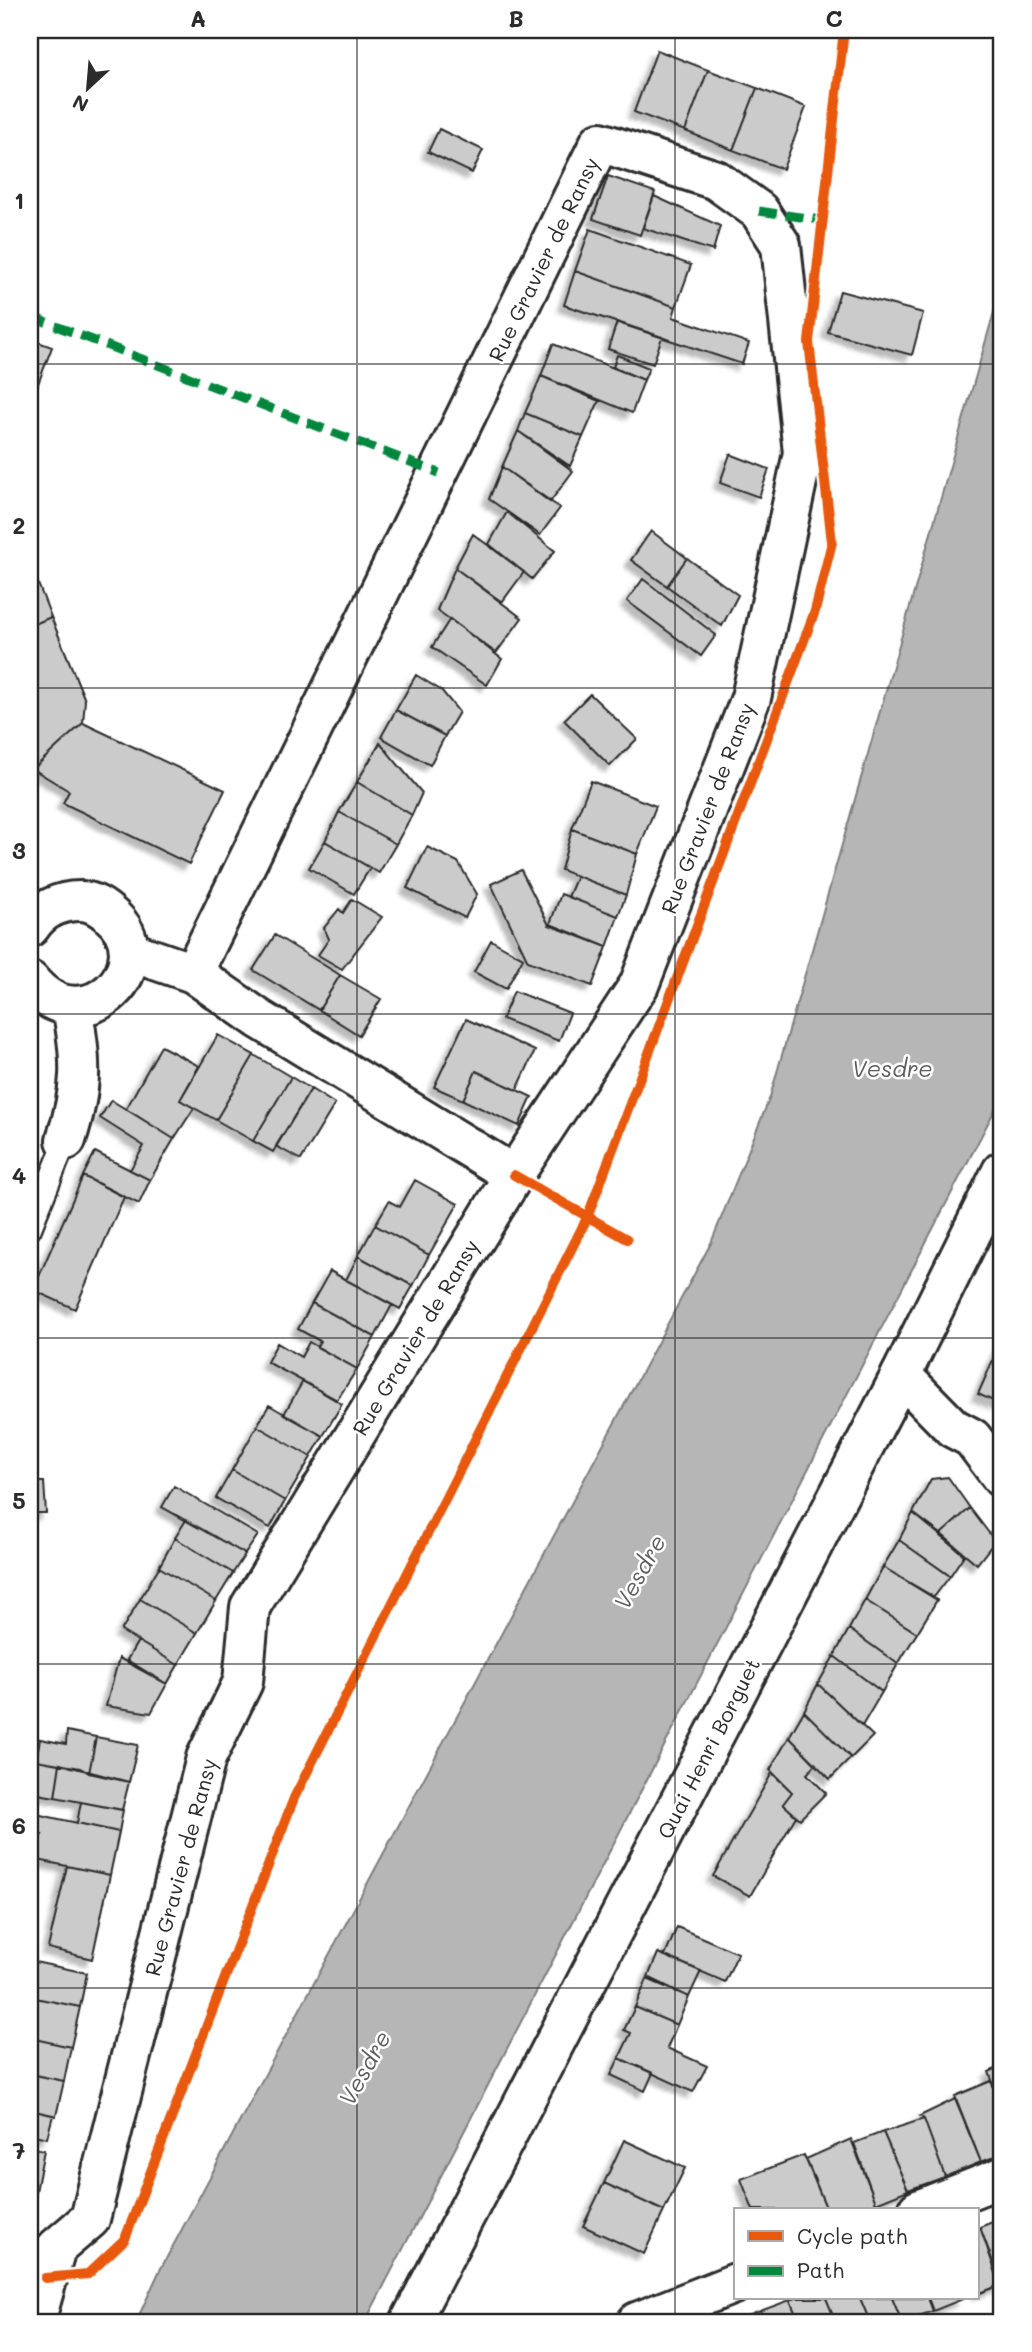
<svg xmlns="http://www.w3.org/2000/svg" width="1032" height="2352" font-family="Mali,sans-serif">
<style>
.water{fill:#b6b6b6;stroke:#7e7e7e;stroke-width:2}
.building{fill:#cbcbcb;stroke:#2b2b2b;stroke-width:2;filter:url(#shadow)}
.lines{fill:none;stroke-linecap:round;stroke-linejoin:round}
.service-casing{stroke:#2b2b2b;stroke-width:26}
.minor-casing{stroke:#2b2b2b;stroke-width:44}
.primary-casing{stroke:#2b2b2b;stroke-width:44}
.service{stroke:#fff;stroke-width:21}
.minor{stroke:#fff;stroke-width:38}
.primary{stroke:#fff;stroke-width:38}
.quiet{stroke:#00873e;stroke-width:9;stroke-dasharray:18 9;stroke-linecap:butt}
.cycleway-casing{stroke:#fff;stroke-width:15}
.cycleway{stroke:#e8590c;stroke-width:10}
.grid{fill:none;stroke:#2b2b2b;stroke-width:2;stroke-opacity:0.55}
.labels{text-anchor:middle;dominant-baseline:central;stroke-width:5;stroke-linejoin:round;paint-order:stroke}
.street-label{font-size:21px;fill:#2b2b2b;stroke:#fff}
.water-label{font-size:23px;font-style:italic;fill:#5c5c5c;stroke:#fff}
.neatline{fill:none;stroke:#2b2b2b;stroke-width:2.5}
.grid-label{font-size:23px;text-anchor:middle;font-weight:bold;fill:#2b2b2b}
</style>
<defs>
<filter id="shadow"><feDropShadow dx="-6" dy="6" stdDeviation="2" flood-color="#0004"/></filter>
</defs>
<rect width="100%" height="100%" fill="#fff"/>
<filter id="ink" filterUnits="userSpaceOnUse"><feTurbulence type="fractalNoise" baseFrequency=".0143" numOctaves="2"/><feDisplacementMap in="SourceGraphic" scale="14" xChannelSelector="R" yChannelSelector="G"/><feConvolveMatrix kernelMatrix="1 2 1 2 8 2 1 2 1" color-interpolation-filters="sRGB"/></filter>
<g filter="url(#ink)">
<!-- water -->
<path class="water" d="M1002,284V1096L365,2322H136L159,2272L711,1243L770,1097Z"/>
<!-- building -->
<path class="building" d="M657,50L708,70L685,131L634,112Z
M708,70L757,88L733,150L685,131Z
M757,88L806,107L783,169L733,150Z
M439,129L483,150L472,173L428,152Z
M608,176L655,192L640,235L593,219Z
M654,196L720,226L713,251L643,228Z
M590,229L691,265L676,307L575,271Z
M575,271L676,307L673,317L749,343L742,364L564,305Z
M840,291L923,313L912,355L828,332Z
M617,322L662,337L653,364L608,349Z
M30,339L52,347L30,405Z
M553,344L644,380L632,413L541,376Z
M617,355L649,368L644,380L613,367Z
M541,376L599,401L583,437L525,413Z
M525,413L583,437L570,466L518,431Z
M518,431L573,471L550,502L502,467Z
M730,454L769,469L759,497L720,483Z
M502,467L560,508L540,535L489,499Z
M507,512L555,551L532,579L489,544Z
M651,531L687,558L667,586L631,560Z
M473,534L524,572L502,602L455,568Z
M687,558L738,595L722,626L667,586Z
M30,563L51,617L30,626Z
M455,568L522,618L496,653L437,610Z
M643,579L716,635L701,656L627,601Z
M51,617L85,700L83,723L33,769L30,766V626Z
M450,619L502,659L487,685L432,647Z
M416,675L442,691L459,712L445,736L396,710Z
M590,694L637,739L610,766L564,720Z
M396,710L445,736L430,765L381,737Z
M83,723L225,790L189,864L63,803L69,791L33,769Z
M380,743L422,793L412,815L357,782Z
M591,781L656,806L637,854L572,829Z
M357,782L412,815L396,844L339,812Z
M339,812L396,844L379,873L325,841Z
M572,829L637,854L626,895L561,870Z
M325,841L370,868L354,894L309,868Z
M427,847L458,862L477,894L465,918L407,888Z
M521,870L549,925L607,947L592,986L528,961L491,884Z
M577,876L626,895L618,916L568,897Z
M561,894L618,916L607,947L550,924Z
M352,899L382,917L342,969L318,955L329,939L324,928L339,909L343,913Z
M275,935L340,975L319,1010L253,970Z
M491,940L523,958L506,989L474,972Z
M340,975L381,999L359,1035L319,1010Z
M514,991L570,1013L559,1041L502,1019Z
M466,1019L535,1051L517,1090L476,1071L463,1100L434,1087Z
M218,1035L254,1055L216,1120L180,1100Z
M161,1046L199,1066L180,1100L194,1108L174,1139L126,1109Z
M254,1055L291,1077L253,1141L216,1120Z
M476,1071L532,1097L519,1126L463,1100Z
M291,1077L311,1089L273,1152L253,1141Z
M311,1089L335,1104L301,1160L276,1146Z
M111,1100L174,1139L150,1180L130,1170L144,1146L100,1118Z
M95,1152L150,1180L139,1204L83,1176Z
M83,1176L124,1197L75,1309L33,1290Z
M415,1180L458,1204L429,1255L375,1225L389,1201L400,1207Z
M375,1225L429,1255L413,1286L358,1256Z
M358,1256L413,1286L400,1309L346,1280Z
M330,1271L392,1305L375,1337L312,1303Z
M312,1303L375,1337L357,1369L317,1347L320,1341L298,1329Z
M1002,1341V1365L993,1360Z
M309,1342L357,1369L337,1400L267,1362L277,1343L301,1357Z
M993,1360L1002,1365V1405L978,1394Z
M303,1381L342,1404L323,1436L284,1414Z
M269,1405L323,1436L311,1457L257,1426Z
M257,1426L311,1457L285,1501L232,1470Z
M232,1470L285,1501L270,1528L216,1498Z
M948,1477L970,1508L941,1534L913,1513L931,1479Z
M30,1482H44L46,1513H30Z
M174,1486L258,1535L245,1554L162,1507Z
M970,1508L995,1541L977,1564L941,1534Z
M913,1513L964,1555L950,1576L899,1540Z
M186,1520L245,1554L233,1573L175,1538Z
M175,1538L233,1573L216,1601L159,1567Z
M899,1540L950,1576L934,1597L883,1567Z
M159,1567L216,1601L197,1633L140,1599Z
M883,1567L937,1600L917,1633L865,1600Z
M140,1599L197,1633L178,1665L121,1631Z
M865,1600L917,1633L898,1664L849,1629Z
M849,1629L898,1664L882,1692L834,1656Z
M138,1641L178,1665L167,1684L127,1660Z
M834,1656L882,1692L862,1726L818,1684Z
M119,1658L167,1684L151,1713L106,1706Z
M818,1684L873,1736L851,1758L804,1711Z
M804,1711L851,1758L830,1779L789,1737Z
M67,1731L96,1737L89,1773L80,1768L36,1760L40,1739L66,1744Z
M30,1737L40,1739L36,1760L60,1764L55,1797L32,1793L30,1802Z
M96,1737L138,1745L129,1782L89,1773Z
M789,1737L816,1764L807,1774L826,1793L800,1819L783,1804L792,1792L770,1770Z
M60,1764L129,1782L122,1810L55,1797Z
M772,1773L792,1792L783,1804L796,1816L750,1896L713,1876Z
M81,1802L123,1810L119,1832L77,1823Z
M36,1814L119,1832L110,1875L33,1859L37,1840L42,1835L33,1832Z
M67,1866L110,1875L92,1959L48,1948Z
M677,1927L738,1953L725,1982L665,1956Z
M658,1953L701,1971L689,1997L648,1977Z
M30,1961L87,1973L80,2007L30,1997Z
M647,1979L689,1997L677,2025L635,2007Z
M30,1997L80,2007L71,2047L30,2038Z
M635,2007L677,2025L667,2048L707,2066L693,2092L619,2058L631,2033L624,2030Z
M30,2038L71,2047L64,2081L30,2074Z
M619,2058L653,2073L645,2091L611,2075Z
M1002,2066V2106L989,2072Z
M30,2074L64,2081L56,2116L30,2110Z
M991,2081L1002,2106V2154L981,2162L955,2096Z
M955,2099L981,2162L945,2177L924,2119L920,2116Z
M30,2110L53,2115L47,2138L30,2134Z
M924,2119L945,2177L908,2190L883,2132Z
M883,2132L908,2190L876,2203L854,2143Z
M851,2139L876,2203L856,2210H827L806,2159Z
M624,2140L685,2168L664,2211L604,2183Z
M30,2147L44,2150L35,2197L30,2196Z
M804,2155L827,2210H753L741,2179Z
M604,2183L664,2211L644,2254L583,2226Z
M1002,2218V2277L999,2278L980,2227Z
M980,2227L1000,2285L978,2294V2228Z
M796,2298H826L836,2322H799L790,2300Z
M826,2298H860L870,2322H836Z
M860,2298H892L902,2322H870Z
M892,2298H928L933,2311L902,2322Z
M928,2298H962L963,2299L933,2311Z
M790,2300L799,2322H764L760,2311Z
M760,2311L764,2322H734Z"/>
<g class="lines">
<defs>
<path id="service" d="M30,1229L66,1140"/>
<path id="minor" d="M30,927C41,910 59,901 80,901C91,901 101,907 109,914C167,961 85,1049 30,981
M129,951L193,973L259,1019L514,1175
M66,1140C83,1087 82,1060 72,1007
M901,1375L953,1428L972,1438L1002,1478
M918,2210L1002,2177
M35,2322L56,2248L90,2219L206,1758L243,1682L250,1607L514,1175L639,985L751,698L803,453L781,245L759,211L716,180L600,142L193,973
M637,2322L736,2283"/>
<path id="primary" d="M410,2322L901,1375L1002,1171"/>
</defs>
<!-- service casing -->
<use href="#service" class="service-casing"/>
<!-- minor casing -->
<use href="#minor" class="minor-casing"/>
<!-- primary casing -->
<use href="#primary" class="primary-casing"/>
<!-- service -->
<use href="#service" class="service"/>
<!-- minor -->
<use href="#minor" class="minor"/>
<!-- primary -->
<use href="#primary" class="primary"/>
<!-- quiet -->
<path class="quiet" d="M759,211L821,220
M30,316L439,473"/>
<defs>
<path id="cycleway" d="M514,1175L627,1239
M45,2278L88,2274L125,2239L294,1798L587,1218L815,611L832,542L809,342L844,30"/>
</defs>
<!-- cycleway casing -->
<use href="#cycleway" class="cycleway-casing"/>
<!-- cycleway -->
<use href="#cycleway" class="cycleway"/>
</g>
</g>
<!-- grid -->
<path class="grid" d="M357,30V2322M675,30V2322M30,364H1002M30,688H1002M30,1014H1002M30,1338H1002M30,1664H1002M30,1988H1002"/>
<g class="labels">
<!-- street labels -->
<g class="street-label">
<text transform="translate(543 259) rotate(-64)">Rue Gravier de Ransy</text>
<text transform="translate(707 808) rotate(-69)">Rue Gravier de Ransy</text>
<text transform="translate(415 1337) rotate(-59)">Rue Gravier de Ransy</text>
<text transform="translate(708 1748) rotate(-63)">Quai Henri Borguet</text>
<text transform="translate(180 1867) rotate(-75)">Rue Gravier de Ransy</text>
</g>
<!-- water labels -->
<g class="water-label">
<text x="892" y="1068">Vesdre</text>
<text transform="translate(639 1572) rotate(-61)">Vesdre</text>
<text transform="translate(364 2068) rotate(-61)">Vesdre</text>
</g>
</g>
<!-- margin -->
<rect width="1032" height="2352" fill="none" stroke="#fff" stroke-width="77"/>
<!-- legend -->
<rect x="734" y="2208" width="245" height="91" fill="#ffffff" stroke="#aaaaaa" stroke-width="2"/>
<rect x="748" y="2231" width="35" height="10" fill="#e8590c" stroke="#aaaaaa" stroke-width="2"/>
<text x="797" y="2244" font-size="21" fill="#2b2b2b">Cycle path</text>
<rect x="748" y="2266" width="35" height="10" fill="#00873e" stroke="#aaaaaa" stroke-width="2"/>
<text x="797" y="2278" font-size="21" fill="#2b2b2b">Path</text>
<!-- north arrow -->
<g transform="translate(88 88) rotate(206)" stroke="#ffffff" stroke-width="5" paint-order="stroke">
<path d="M0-5L12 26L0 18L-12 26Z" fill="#2b2b2b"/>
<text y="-10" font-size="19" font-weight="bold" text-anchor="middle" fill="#2b2b2b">N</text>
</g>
<rect x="38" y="38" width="955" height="2276" class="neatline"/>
<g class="grid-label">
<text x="198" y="27">A</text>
<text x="516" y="27">B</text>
<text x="834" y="27">C</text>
<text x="19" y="209">1</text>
<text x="19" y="534">2</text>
<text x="19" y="859">3</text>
<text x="19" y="1184">4</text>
<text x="19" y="1509">5</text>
<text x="19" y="1834">6</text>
<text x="19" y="2159">7</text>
</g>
</svg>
